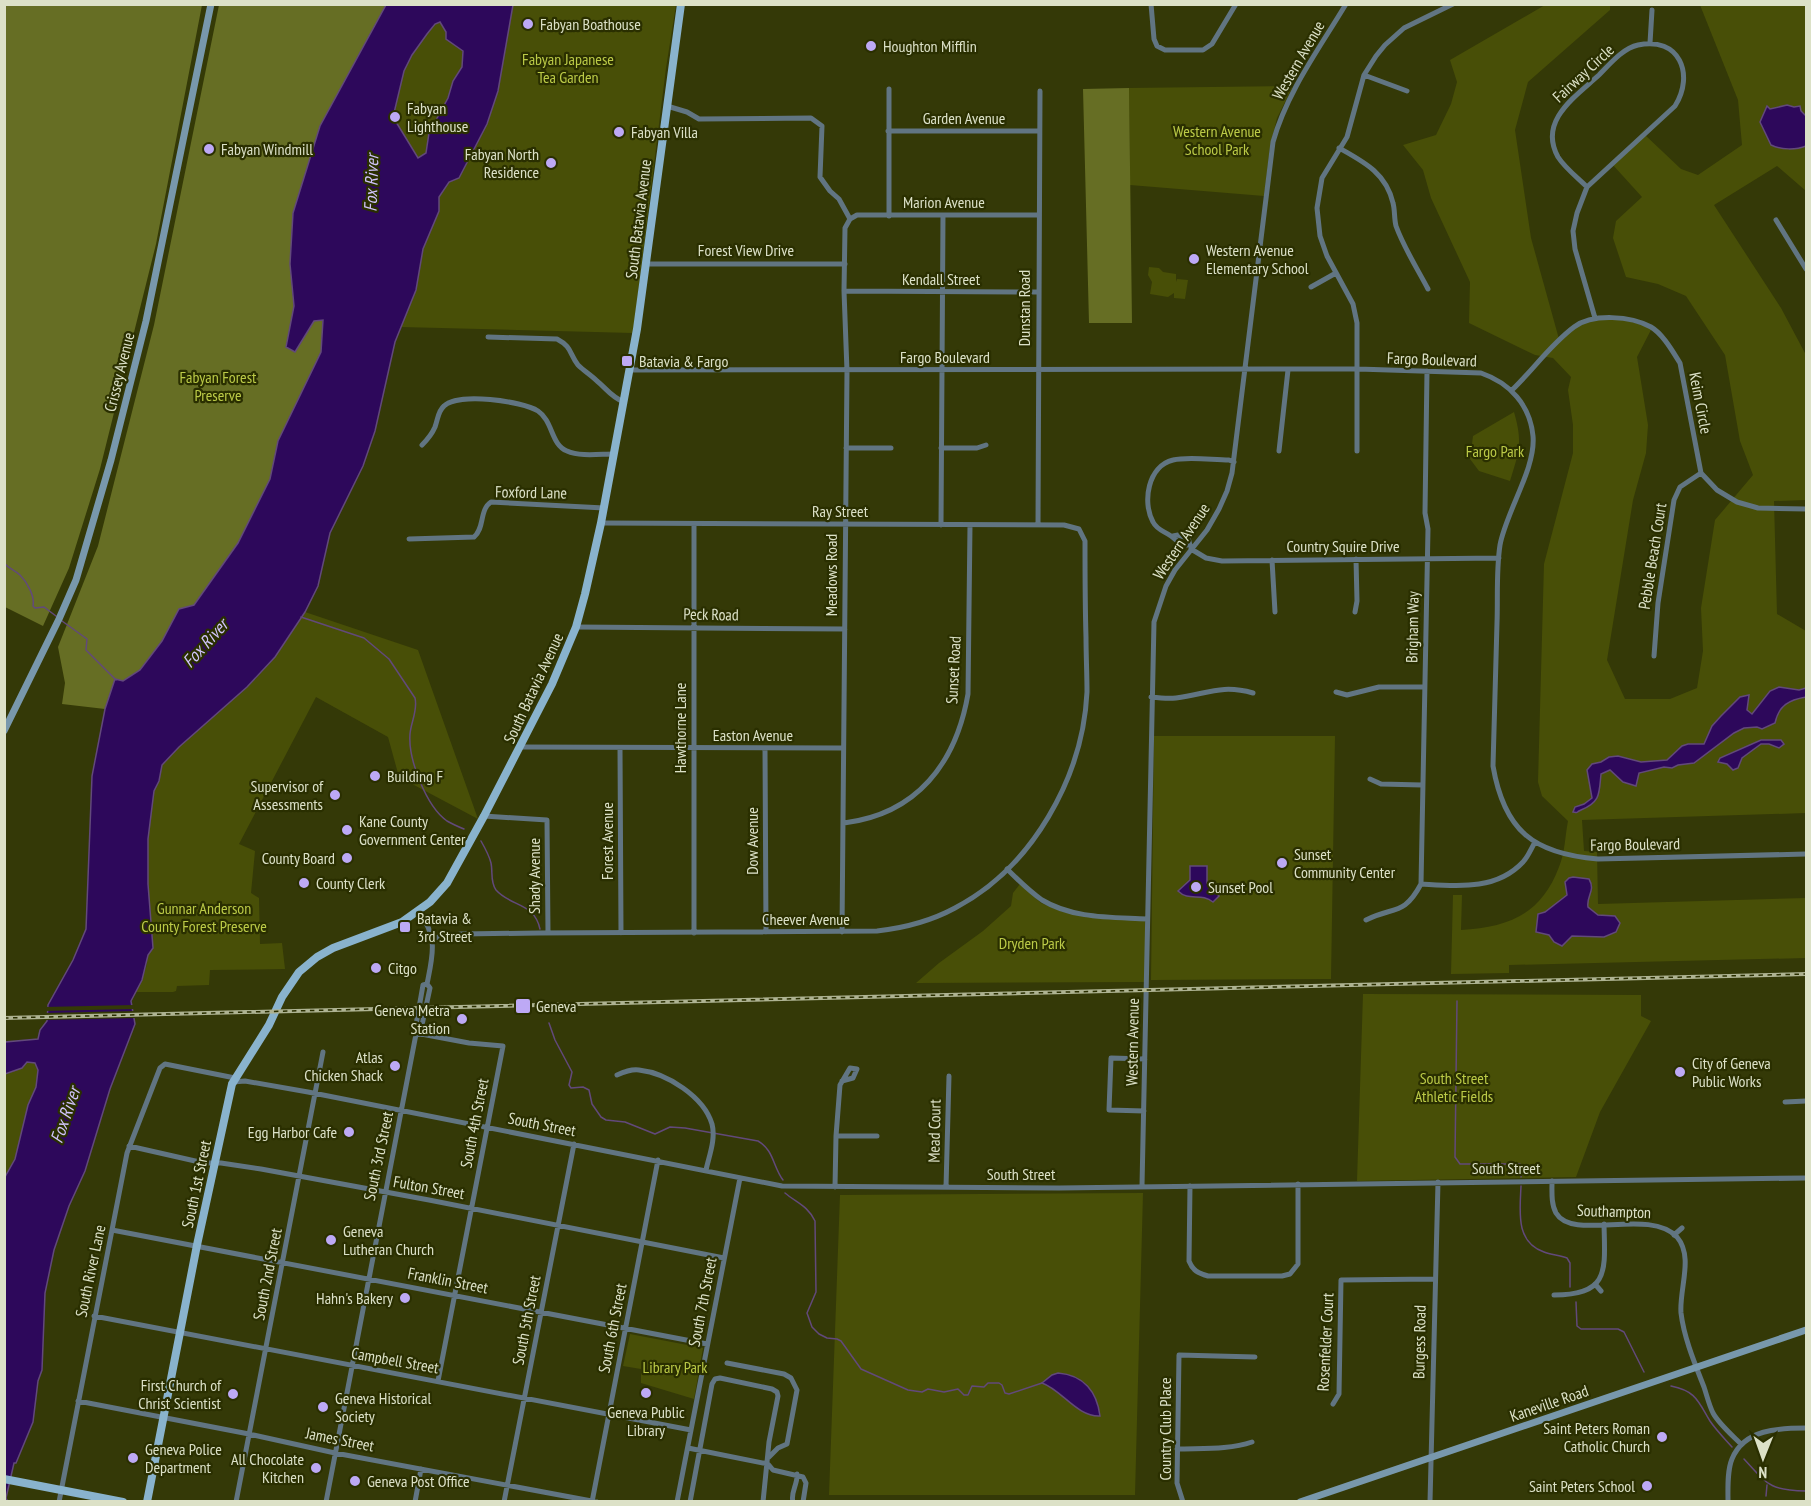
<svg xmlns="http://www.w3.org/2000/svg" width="1811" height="1506" font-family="'PT Sans Narrow',sans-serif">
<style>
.green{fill:#484f07}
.forest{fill:#666e24}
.water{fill:#2d085b;stroke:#62497b;stroke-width:1.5;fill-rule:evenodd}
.pier{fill:#343907}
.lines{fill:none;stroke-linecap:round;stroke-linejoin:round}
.stream{stroke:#62497b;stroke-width:1.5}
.minor{stroke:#617582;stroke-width:5}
.secondary{stroke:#7898ac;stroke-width:7}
.primary{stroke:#89b3cd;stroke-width:8}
.rail-casing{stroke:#aeb392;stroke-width:4}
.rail{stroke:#2a2f00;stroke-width:1.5;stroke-dasharray:4.5;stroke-linecap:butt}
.poi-dot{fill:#bda9f5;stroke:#2a2f00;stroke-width:2}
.labels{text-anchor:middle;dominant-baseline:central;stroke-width:4.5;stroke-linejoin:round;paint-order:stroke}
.poi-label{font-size:16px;fill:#dce1c7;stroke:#2a2f00;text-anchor:start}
.park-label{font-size:16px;fill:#bccb47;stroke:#2a2f00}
.street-label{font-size:16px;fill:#dce1c7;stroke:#2a2f00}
.water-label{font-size:18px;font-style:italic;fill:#d0c3fb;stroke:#2a2f00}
</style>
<rect width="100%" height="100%" fill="#343907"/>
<!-- green -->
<path class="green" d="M513,5H676L666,68L633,333L401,327L416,290L423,249L439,211V197L449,182L459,178L487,124L498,91Z
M1545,5H1610V10L1528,82L1515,130L1531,238L1559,339C1594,311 1611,315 1652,328L1637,357L1648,425L1646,453L1633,500L1607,660L1625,699H1670L1697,688L1703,651L1701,608L1715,520L1753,475L1740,441L1725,355L1686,296L1658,284L1626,277L1613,238L1616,221L1642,197L1612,164L1644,134L1681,169L1698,175L1742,145L1738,100L1700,5H1806V191L1777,166L1714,205L1781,308L1806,355V500L1774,501L1777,614L1806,631V813L1582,820L1584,851L1597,852L1598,904L1806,898V958L1509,965V973L1451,974L1453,895H1462L1461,930C1508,927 1541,915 1559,867C1565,853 1565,836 1568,821L1542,796L1538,782L1544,564L1573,453V425L1568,390L1571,377L1553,358L1535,355L1469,323L1470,282L1431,198L1423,170L1403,145L1436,135L1451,104L1457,82L1450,60Z
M440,22L446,32L447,39L463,51L462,67L453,81L448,98L429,133L426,153L417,158L393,117L404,71L412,55L427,34L435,24Z
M1287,86L1292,88L1277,118L1270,147L1264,196L1130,185L1129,88Z
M1149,267L1159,268L1163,272L1176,274V282L1177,279L1188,280L1185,299L1174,298V293L1168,297L1150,294L1152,282L1148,275Z
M1514,412C1523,443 1519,452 1510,481L1479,471L1470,459L1473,436Z
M305,612L418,650L478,819L399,777L388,737L316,697L239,844L255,851L251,893L259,898L260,944L282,943L285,969L210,970L209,985L177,986L176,991L173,992H136L142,980L147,964L148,839L154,791L159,781L162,765L179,747L256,678L275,657Z
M1154,736H1335L1331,979L1151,980Z
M1020,884L1041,903L1063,912L1145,920V982L916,983L939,963L983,931L1011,906L1013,893Z
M1363,994L1641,995V1016L1651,1021L1600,1112L1576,1177L1357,1181Z
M27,1062H35L38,1070L36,1087L28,1105L15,1159L5,1177V1074L22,1068Z
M1143,1193L1135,1495H829L840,1195Z
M630,1334L703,1348L694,1399L641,1383V1369L623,1366Z"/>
<!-- forest -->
<path class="forest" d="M4,5H202L156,244L100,469L69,568L43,626L5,607Z
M219,5H386L320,126L293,213L290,264L294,307L286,347L295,352L314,321L323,319L321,352L278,441L270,479L238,543L194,605L162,641L140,670L123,681L115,679L105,709L62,704L65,683L58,647L98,546L154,325Z
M1129,88L1132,323H1089L1083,89Z"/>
<!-- water -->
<path class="water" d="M386,5H513L498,91L487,124L459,178L449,182L439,197V211L423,249L416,290L395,342L375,431L363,466L330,533L318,586L305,612L275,657L247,687L179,747L162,765L159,781L154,791L148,839V884L153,948L148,955L142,980L131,1001L135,1024L110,1089L85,1171L69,1206L54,1250L45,1293L42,1370L38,1381L33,1422L16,1463H14L6,1498L8,1502L4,1501L5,1177L15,1159L28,1105L36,1087L38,1070L35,1063L27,1062L22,1068L5,1074V1042L38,1039L40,1030L47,1021L48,1005L73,960L86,929L92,776L105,709L115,679L123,681L140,670L162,641L179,609L194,605L238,543L270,479L278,441L321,352L323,320L314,321L295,352L286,347L294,306L290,264L293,213L320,126ZM440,22L446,32V39L463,51L462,67L453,81L448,98L429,133L426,153L418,158L393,117L404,71L412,55L427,34L435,24Z
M1787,105L1794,107L1800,106L1801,111L1806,116V146C1796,150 1781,150 1771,145L1760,122L1767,106L1770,109Z
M1779,687L1799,690L1806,688V697C1789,700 1779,705 1775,723L1762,729L1757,727L1744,728L1734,733L1694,763L1678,765L1672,768L1664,767L1639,773L1636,786L1623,782L1610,770L1601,774C1599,793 1601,802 1581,810C1574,813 1580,813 1573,812L1575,807L1584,804L1592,798L1587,770L1592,764L1601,762L1609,757L1618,756L1641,762L1667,760L1682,746L1688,744H1704L1712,726L1721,716L1740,697L1749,695L1747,710L1752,714L1770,691Z
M1761,740H1781L1784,744L1779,748L1769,744H1761L1742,758L1738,768L1733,770L1727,764L1718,762L1720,758Z
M1190,866H1207V883L1219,896L1213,902C1201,892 1189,902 1178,891L1190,880Z
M1573,877L1589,879C1596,891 1586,896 1588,907L1598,915L1615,916L1620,923L1616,932L1604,937L1572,936L1562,946L1554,942L1549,935L1536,932L1538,914L1545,912L1567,895L1565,882L1569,878Z
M1058,1373C1084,1375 1097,1392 1100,1416C1077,1417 1062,1390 1042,1383L1052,1375Z"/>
<!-- pier -->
<path class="pier" d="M134,1005L135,1009L44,1011V1007Z
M136,1011L137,1018L44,1020V1013Z"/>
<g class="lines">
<!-- stream -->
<path class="stream" d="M4,563C9,569 15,570 20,575C27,582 35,596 33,606L35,608L44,607L56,616
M301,617L364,638L389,659L415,698C418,710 411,722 410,734C408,759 426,806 447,821C452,824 459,827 464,829
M62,621L87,639L86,650L116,680
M481,841C485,848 489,855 491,863C493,872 490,882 496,890C511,907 534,902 540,929
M1457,1001L1455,1157L1460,1164H1520L1521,1177
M549,1023L555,1040L572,1072L569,1085L571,1088L583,1087L589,1090L592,1104L601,1117L606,1120L625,1122L655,1134L670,1127L685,1128L758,1141C774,1150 773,1167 783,1180
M1521,1186C1520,1211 1515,1242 1544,1252C1551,1255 1559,1255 1567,1258L1570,1263V1287
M785,1193C797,1203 808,1206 815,1221L816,1292L807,1313L812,1327L819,1334L827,1338L837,1339L841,1341L861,1369L908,1390L922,1392L928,1389L944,1392L958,1389L964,1395H968L972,1386L984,1387L988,1383H999L1002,1385L1005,1393L1009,1394L1042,1383
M1576,1302L1577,1326L1581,1329H1618L1624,1332L1644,1372
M1671,1386C1696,1391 1698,1401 1710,1421C1716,1430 1725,1439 1732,1447
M1744,1459C1768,1485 1769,1490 1806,1491
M1766,1496L1767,1485"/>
<!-- minor -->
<path class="minor" d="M1151,4L1154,39L1157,46L1165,50H1203L1212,44L1236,4
M1650,43L1652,10
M1364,75L1407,91
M889,89V216
M667,106L687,112L699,119L811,118L822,126L820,177L830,191L839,199L850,219
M888,131H1039
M1339,148C1364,162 1386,173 1393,203C1395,210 1394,218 1396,226C1404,248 1417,268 1428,289
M1587,187C1578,178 1565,168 1558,157C1538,121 1575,97 1599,75C1609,65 1623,48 1638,45C1679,36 1695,74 1675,106L1587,187L1577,213L1573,231L1575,249L1595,318
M850,219L857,215H1039
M1776,220L1806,269
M646,264H845
M1311,287L1336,273
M844,291L1038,292
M488,337L557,339C572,347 569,353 578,365C584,371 591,375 597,381C607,389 611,397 624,402
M630,370L1358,369L1481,373C1510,383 1530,405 1533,436C1536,468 1506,512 1500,545C1496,571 1498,598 1497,623C1496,671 1494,718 1493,766C1504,830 1533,854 1598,859L1806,854
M1512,390C1533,370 1550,345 1574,327C1593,313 1631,316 1651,327C1663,334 1673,352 1680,363L1701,473L1717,490L1737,502L1758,508L1806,509
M422,445C427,440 432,434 435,427C438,419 438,411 444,406C458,392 522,401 538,411C553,421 551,445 567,451C580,457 600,454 614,454
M846,448H891
M941,448H977L986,445
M1279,451L1288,370
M1357,451V323L1353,304L1327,256L1320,236L1317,208L1322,178L1347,137L1364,75L1376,56L1385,45L1404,28L1453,4
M941,525L943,215
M1038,525L1040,91
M1173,536L1178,535L1188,538L1190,545C1180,546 1178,541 1171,536C1164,531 1157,530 1153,522C1142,502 1148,466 1173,460C1188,456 1213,460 1229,460L1234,462
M409,539L474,537C485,528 479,510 491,502L604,508
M1191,549L1206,558L1222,561L1499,558
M1272,560L1275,612
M1355,612L1357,601L1356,559
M576,627L845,629
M1654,656L1658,603L1674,500L1680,487L1701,473
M1336,692L1347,695L1379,687H1424
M1151,697C1159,698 1168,699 1176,698C1207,694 1221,684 1253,693
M520,747L843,748
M620,748L621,933
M765,749L766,932
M1370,779L1381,784L1422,785
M484,816L547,820L548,933
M844,823C917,814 956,763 968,694L970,525
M1007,869C1018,880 1029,891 1042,900C1073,919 1113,917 1147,919
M1421,884C1456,886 1496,891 1523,862C1528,857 1531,849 1535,842
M1366,920C1394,906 1404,916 1421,884L1428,529L1425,513L1427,371
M842,932L847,371L844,291L845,228L850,219
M694,933V524
M433,938L461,934L539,933L877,931C904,928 931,921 955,908C1032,868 1083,777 1087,692C1087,674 1086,655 1086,637C1085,605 1085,573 1085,541L1079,529L1064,525L601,523
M417,1029L422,1025L430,988L427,984C433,954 438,938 419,911
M416,1033L469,1043L503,1046L438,1381
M617,1075C624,1072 631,1069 639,1070C667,1073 704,1097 712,1124C716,1139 709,1156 706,1170
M233,1082L245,1081L308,1092L782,1186L1059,1188L1806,1178
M1785,1102L1806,1101
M1144,1111L1109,1110L1111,1058L1145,1059
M836,1136H877
M129,1146L204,1163H221L261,1169L429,1200L724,1258
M1552,1181C1552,1192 1551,1204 1556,1213C1573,1242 1649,1207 1677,1237C1694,1257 1679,1289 1681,1313C1684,1338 1695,1364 1704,1387C1707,1396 1709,1405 1713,1413C1719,1424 1732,1435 1741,1444
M1142,1186L1154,622L1166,586L1175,570L1207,530L1219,509L1227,491L1232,473L1273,142C1287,92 1319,49 1346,4
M1190,1186L1189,1261C1193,1271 1198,1273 1208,1276H1282L1290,1274L1298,1264V1184
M835,1187L836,1136L840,1085L850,1068L857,1069L853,1078L842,1081
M946,1187L949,1076
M112,1230L707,1344
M1674,1235L1682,1228
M1595,1284L1601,1291
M1554,1295C1610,1295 1605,1270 1604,1224
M94,1316L691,1430
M727,1363L784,1374L791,1378L797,1390L787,1444L778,1448L769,1457
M78,1401L249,1434L335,1453L597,1502
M1333,1404L1339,1394L1341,1280L1434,1279
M688,1448L768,1464L773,1470L803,1477L806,1483L803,1502
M1177,1449C1202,1448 1229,1450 1252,1442
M59,1502L127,1153L160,1068L165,1064L235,1078
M236,1502L323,1052
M326,1502L417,1029L416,1025L423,985L427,984
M415,1502L421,1469
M504,1502L574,1144
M592,1502L658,1160
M677,1502L740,1178
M690,1502L712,1384L715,1379L720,1378L772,1389L777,1392L778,1396L769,1442L763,1502
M793,1502C790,1493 798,1484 797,1474
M1183,1502L1177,1483L1179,1355L1255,1357
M1430,1502L1438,1182
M1728,1502C1728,1488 1727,1471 1732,1459C1744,1429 1779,1428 1806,1428"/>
<!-- secondary -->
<path class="secondary" d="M4,731L59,619L76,580L111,460L146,321L211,4
M1300,1502L1806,1330"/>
<!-- primary -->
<path class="primary" d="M4,1479L123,1502
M147,1502L197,1245L232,1084L269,1025L282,997L299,972L317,957L333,948L402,922L430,902L447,883L484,816L552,684L576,627L585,594L601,523L637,329L681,4"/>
<defs>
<path id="rail" d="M4,1018L1806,974"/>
</defs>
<!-- rail casing -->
<use href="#rail" class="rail-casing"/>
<!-- rail -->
<use href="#rail" class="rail"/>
</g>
<!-- markers -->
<g class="poi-dot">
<circle cx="528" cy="24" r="6"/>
<circle cx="871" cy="46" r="6"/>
<circle cx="395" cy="117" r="6"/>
<circle cx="619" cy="132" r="6"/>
<circle cx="209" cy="149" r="6"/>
<circle cx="551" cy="163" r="6"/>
<circle cx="1194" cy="259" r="6"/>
<rect x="621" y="355" width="12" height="12" rx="3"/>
<circle cx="375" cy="776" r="6"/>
<circle cx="335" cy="795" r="6"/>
<circle cx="347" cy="830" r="6"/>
<circle cx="347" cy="858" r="6"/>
<circle cx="1282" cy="863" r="6"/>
<circle cx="304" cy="883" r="6"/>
<circle cx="1196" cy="887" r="6"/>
<rect x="399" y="921" width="12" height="12" rx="3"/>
<circle cx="376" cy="968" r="6"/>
<rect x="515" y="998" width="16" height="16" rx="3"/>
<circle cx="462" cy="1019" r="6"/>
<circle cx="395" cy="1066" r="6"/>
<circle cx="1680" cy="1072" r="6"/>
<circle cx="349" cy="1132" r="6"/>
<circle cx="331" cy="1240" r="6"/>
<circle cx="405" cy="1298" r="6"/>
<circle cx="646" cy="1393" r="6"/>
<circle cx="233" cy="1394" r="6"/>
<circle cx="323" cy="1407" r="6"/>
<circle cx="1662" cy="1437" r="6"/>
<circle cx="133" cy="1458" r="6"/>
<circle cx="316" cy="1468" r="6"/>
<circle cx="355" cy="1481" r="6"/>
<circle cx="1647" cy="1486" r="6"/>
</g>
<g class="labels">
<!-- poi labels -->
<g class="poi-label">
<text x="540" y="24">Fabyan Boathouse</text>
<text x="883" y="46">Houghton Mifflin</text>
<text x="407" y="108">Fabyan<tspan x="407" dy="18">Lighthouse</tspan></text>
<text x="631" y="132">Fabyan Villa</text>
<text x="221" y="149">Fabyan Windmill</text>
<text x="539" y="154" text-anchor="end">Fabyan North<tspan x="539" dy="18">Residence</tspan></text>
<text x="1206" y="250">Western Avenue<tspan x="1206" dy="18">Elementary School</tspan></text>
<text x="639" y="361">Batavia &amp; Fargo</text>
<text x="387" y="776">Building F</text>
<text x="323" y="786" text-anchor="end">Supervisor of<tspan x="323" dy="18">Assessments</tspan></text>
<text x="359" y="821">Kane County<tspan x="359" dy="18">Government Center</tspan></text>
<text x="1294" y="854">Sunset<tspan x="1294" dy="18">Community Center</tspan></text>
<text x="335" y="858" text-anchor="end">County Board</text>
<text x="316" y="883">County Clerk</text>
<text x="1208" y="887">Sunset Pool</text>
<text x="417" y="918">Batavia &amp;<tspan x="417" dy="18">3rd Street</tspan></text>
<text x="388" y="968">Citgo</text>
<text x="536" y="1006">Geneva</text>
<text x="450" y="1010" text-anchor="end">Geneva Metra<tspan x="450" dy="18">Station</tspan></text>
<text x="383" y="1057" text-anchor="end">Atlas<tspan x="383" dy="18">Chicken Shack</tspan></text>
<text x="1692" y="1063">City of Geneva<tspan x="1692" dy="18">Public Works</tspan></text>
<text x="337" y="1132" text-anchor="end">Egg Harbor Cafe</text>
<text x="343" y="1231">Geneva<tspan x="343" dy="18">Lutheran Church</tspan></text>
<text x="393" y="1298" text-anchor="end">Hahn's Bakery</text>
<text x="221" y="1385" text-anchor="end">First Church of<tspan x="221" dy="18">Christ Scientist</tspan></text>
<text x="335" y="1398">Geneva Historical<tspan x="335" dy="18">Society</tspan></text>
<text x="646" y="1412" text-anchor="middle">Geneva Public<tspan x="646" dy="18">Library</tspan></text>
<text x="1650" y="1428" text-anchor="end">Saint Peters Roman<tspan x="1650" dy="18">Catholic Church</tspan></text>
<text x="145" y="1449">Geneva Police<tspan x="145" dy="18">Department</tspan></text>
<text x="304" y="1459" text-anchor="end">All Chocolate<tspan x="304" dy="18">Kitchen</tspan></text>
<text x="367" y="1481">Geneva Post Office</text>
<text x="1635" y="1486" text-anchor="end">Saint Peters School</text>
</g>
<!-- park labels -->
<g class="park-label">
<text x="568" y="59">Fabyan Japanese<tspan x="568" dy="18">Tea Garden</tspan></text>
<text x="1217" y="131">Western Avenue<tspan x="1217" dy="18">School Park</tspan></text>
<text x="218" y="377">Fabyan Forest<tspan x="218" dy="18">Preserve</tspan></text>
<text x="1495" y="451">Fargo Park</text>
<text x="204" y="908">Gunnar Anderson<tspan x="204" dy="18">County Forest Preserve</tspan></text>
<text x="1032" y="943">Dryden Park</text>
<text x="1454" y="1078">South Street<tspan x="1454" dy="18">Athletic Fields</tspan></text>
<text x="675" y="1367">Library Park</text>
</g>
<!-- street labels -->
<g class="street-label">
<text transform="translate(1298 60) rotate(-60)">Western Avenue</text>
<text transform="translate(1583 73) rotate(-43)">Fairway Circle</text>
<text x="964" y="118">Garden Avenue</text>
<text x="944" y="202">Marion Avenue</text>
<text transform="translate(638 219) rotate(-83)">South Batavia Avenue</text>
<text x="746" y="250">Forest View Drive</text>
<text x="941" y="279">Kendall Street</text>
<text transform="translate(1024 308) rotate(-90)">Dunstan Road</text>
<text x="945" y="357">Fargo Boulevard</text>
<text transform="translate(1432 359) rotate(2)">Fargo Boulevard</text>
<text transform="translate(119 372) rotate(-76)">Crissey Avenue</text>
<text transform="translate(1701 403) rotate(79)">Keim Circle</text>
<text transform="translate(531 492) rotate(1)">Foxford Lane</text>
<text x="840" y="511">Ray Street</text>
<text transform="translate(1181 541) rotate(-56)">Western Avenue</text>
<text x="1343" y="546">Country Squire Drive</text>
<text transform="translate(1652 556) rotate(-81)">Pebble Beach Court</text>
<text transform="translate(831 575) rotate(-90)">Meadows Road</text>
<text transform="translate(711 614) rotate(1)">Peck Road</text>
<text transform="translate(1412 627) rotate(-89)">Brigham Way</text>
<text transform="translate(953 670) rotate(-87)">Sunset Road</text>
<text transform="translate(533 688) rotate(-65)">South Batavia Avenue</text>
<text transform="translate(680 728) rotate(-90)">Hawthorne Lane</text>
<text x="753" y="735">Easton Avenue</text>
<text transform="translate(607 841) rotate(-90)">Forest Avenue</text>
<text transform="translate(752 841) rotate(-90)">Dow Avenue</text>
<text transform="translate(1635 844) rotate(-1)">Fargo Boulevard</text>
<text transform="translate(534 876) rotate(-90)">Shady Avenue</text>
<text x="806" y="919">Cheever Avenue</text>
<text transform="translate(1132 1042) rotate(-89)">Western Avenue</text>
<text transform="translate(474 1123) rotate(-79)">South 4th Street</text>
<text transform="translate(542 1124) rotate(11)">South Street</text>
<text transform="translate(934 1131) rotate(-89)">Mead Court</text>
<text transform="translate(378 1156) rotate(-78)">South 3rd Street</text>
<text x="1506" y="1168">South Street</text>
<text x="1021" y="1174">South Street</text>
<text transform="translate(196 1184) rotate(-78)">South 1st Street</text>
<text transform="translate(429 1187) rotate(10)">Fulton Street</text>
<text transform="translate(1614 1211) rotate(2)">Southampton</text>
<text transform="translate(90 1271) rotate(-78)">South River Lane</text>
<text transform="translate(267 1274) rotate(-79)">South 2nd Street</text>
<text transform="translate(448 1280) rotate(11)">Franklin Street</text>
<text transform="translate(702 1302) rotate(-79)">South 7th Street</text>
<text transform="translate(526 1320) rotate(-79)">South 5th Street</text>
<text transform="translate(612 1328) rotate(-79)">South 6th Street</text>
<text transform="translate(1325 1342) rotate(-87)">Rosenfelder Court</text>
<text transform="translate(1419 1342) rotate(-89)">Burgess Road</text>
<text transform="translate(395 1360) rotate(10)">Campbell Street</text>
<text transform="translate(1549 1403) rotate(-19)">Kaneville Road</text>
<text transform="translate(1165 1429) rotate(-90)">Country Club Place</text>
<text transform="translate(340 1439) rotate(11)">James Street</text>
</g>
<!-- water labels -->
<g class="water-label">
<text transform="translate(371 183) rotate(-88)">Fox River</text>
<text transform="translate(205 643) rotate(-48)">Fox River</text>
<text transform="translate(65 1115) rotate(-71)">Fox River</text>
</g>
</g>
<!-- border -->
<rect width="1811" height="1506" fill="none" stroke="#dce1c7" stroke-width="12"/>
<!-- north arrow -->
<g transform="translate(1763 1458) rotate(181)" stroke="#2a2f00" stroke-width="4.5" paint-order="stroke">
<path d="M0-4.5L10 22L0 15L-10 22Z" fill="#dce1c7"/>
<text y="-9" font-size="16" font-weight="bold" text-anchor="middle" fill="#dce1c7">N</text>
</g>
</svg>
